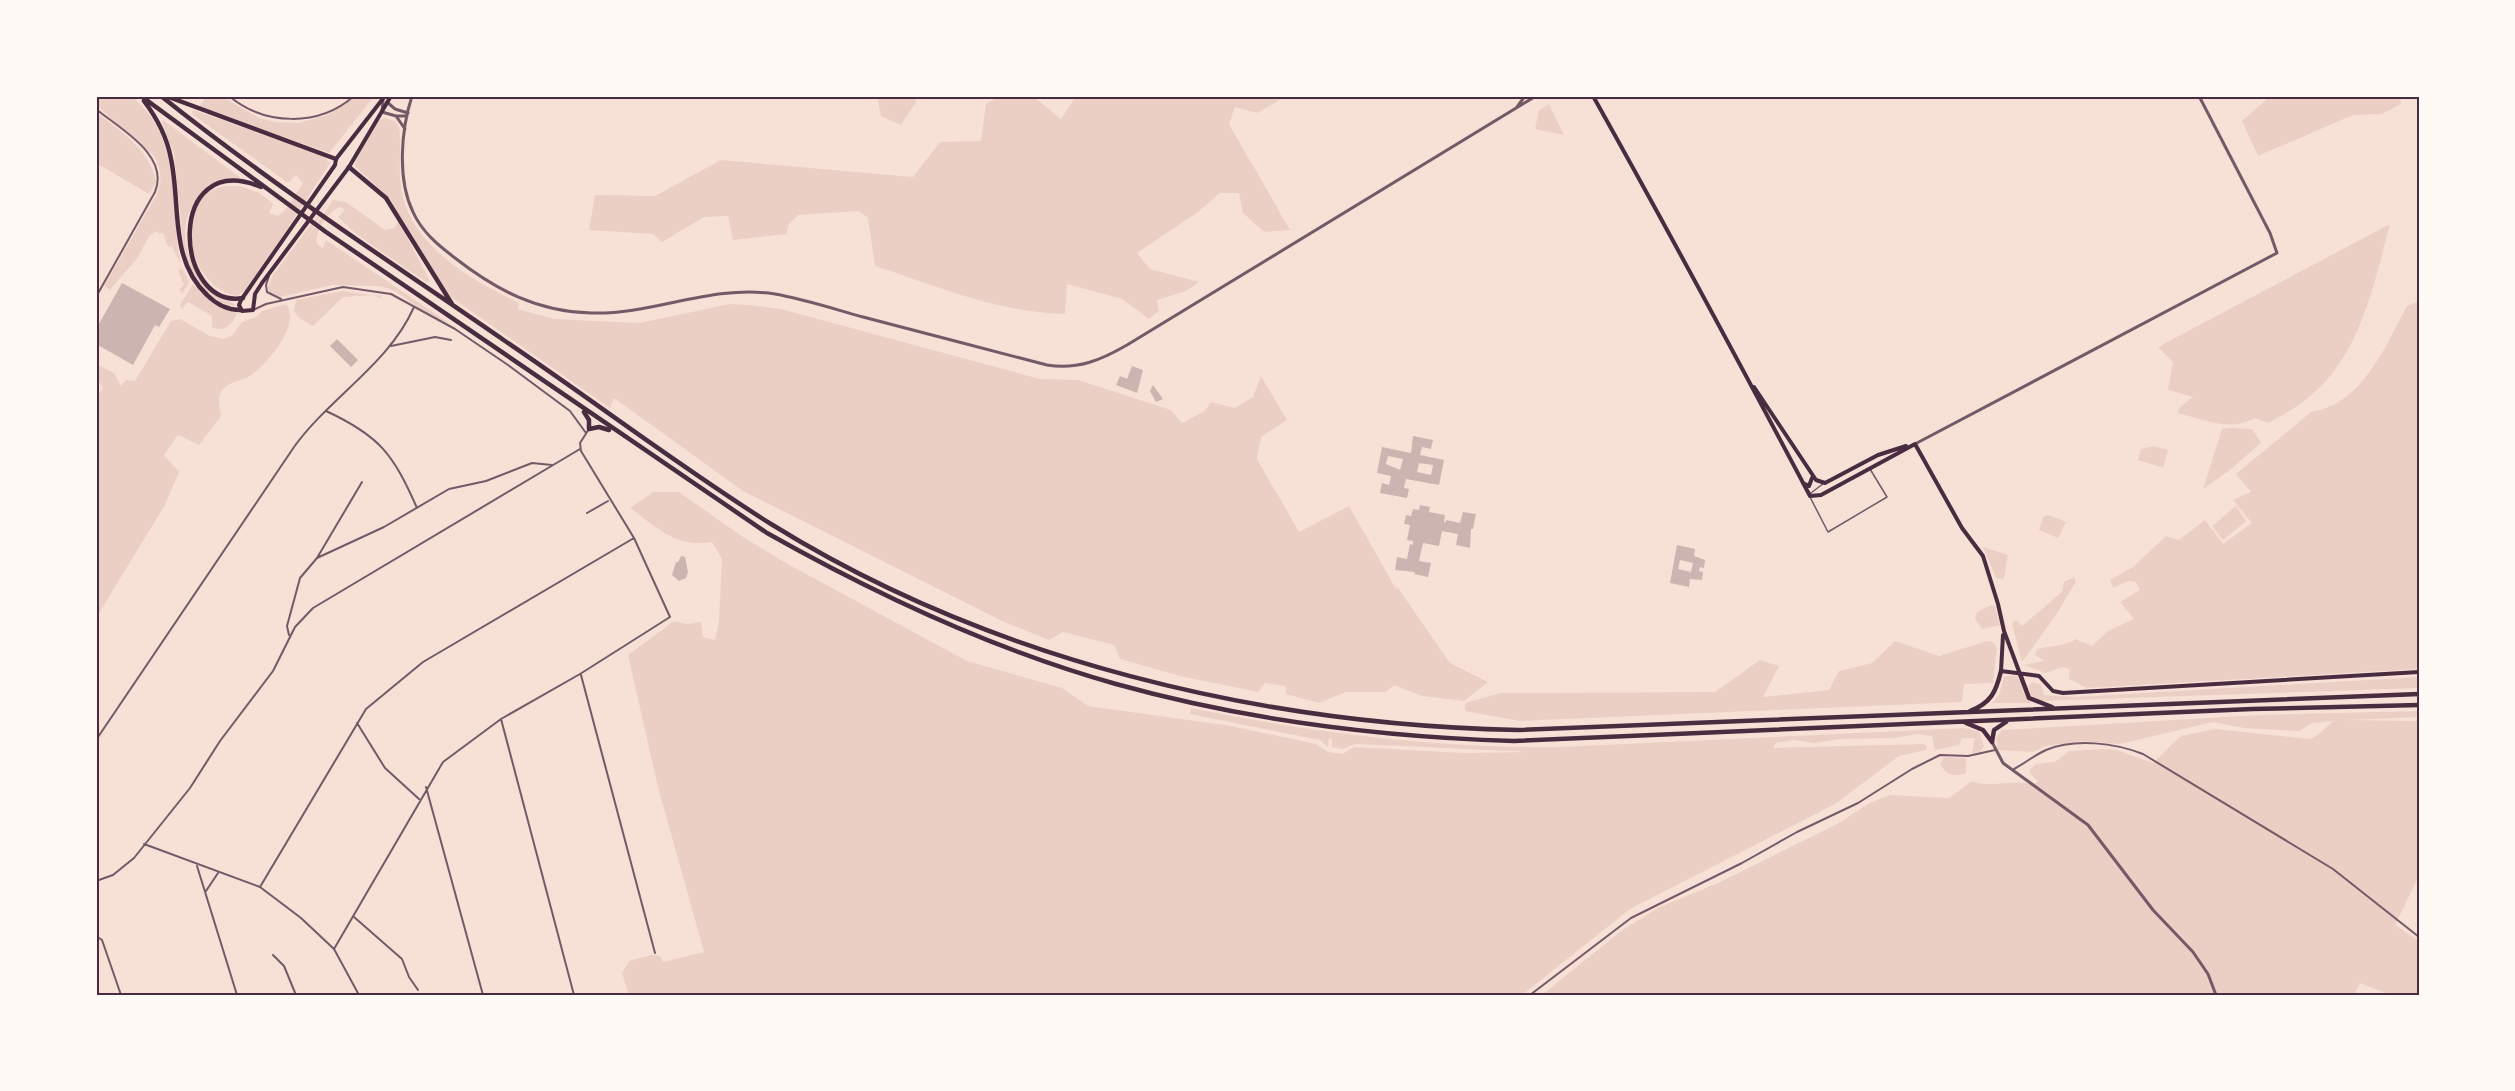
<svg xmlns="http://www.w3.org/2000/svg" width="2515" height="1091" font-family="'Times New Roman',serif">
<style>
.green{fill:#ebcfc5}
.building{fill:#ccb4b1;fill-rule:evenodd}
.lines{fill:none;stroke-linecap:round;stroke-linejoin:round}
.service{stroke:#755966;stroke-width:1.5}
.minor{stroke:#755966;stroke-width:2}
.tertiary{stroke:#755966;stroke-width:3}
.secondary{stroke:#4a2c40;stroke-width:4}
.trunk{stroke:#4a2c40;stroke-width:4.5}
.neatline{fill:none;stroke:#4a2c40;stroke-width:2}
</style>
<rect width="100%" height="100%" fill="#f7e1d7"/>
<!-- green -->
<path class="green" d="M96,96H131C182,135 170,205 180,261C181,269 187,276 189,283L182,294L179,289L184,285L178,270L182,268L172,246L168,247L163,233L159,234L157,231C145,235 143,252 135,261C127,270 118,280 110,290L104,286L157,194C162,180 162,170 154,156L96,105Z
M207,96H221L259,118L275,122L298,123L328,115L357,96H371L372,99L329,153L199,107Z
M877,96H915L916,102L901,125L881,116Z
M1000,96H1033L1061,119L1076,96L1132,99V96H1287L1257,113L1235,107L1229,124L1290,230L1264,232L1243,213L1239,193H1220L1198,212L1137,253L1150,269L1199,282L1186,291L1157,300L1159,311L1149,319L1122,299L1067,284L1065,314C999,313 937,286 875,266L868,218L859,211L798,215L789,224L786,234L733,240L728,216L704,217L662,242L653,234L589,230L595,195L655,196L721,160L913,177L940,142L981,141L986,104Z
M2266,96H2400L2401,104L2382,114L2353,115L2258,156L2242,121L2267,99Z
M1549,104L1564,135L1535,129L1539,110Z
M193,110L324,156L330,163L249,288L237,296C204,290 184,249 192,217C203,177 249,179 273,204L269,213L278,216L286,209L303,183L296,175L288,183L192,114Z
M96,112C121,132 150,149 156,182L149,194L96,163Z
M384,118L395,121L399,127C402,146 398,167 401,187C409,245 471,280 519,303L518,309L554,319L639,323L730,304L750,305L781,309L1040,379L1078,380L1171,410L1182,423L1205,411L1211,402L1235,408L1253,397L1261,376L1287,420L1261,437L1257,459L1299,532L1349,506L1396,589L1398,588L1450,663L1488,682L1464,701L1422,696L1394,685L1386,692H1346L1319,703L1286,694V686L1265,683L1258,692L1180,676L1120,659L1114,645L1063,632L1049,640L1002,621L743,491L614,398L610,408L451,297L420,252L391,200L355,166L356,158L378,121Z
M163,120L241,178C162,187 173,279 235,304L234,307C207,301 192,275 184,251L174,154L162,122Z
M333,200L346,202L385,230L395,228L398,220L430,281L426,282L356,234L338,217L345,210L340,207C329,211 314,232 317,244L323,248L326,240L452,325L426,313L395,291L380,286L333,285L280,297L270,293L268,286L273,275L329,201L306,239Z
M2390,224C2374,284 2360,357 2308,398C2296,408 2282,415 2268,423L2255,418C2229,432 2205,420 2178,413L2179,408L2193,397L2168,390L2173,362L2158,347Z
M193,284L213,304L237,313C233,324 224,333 212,327V316L188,302L182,309L180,305Z
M342,291L381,296L380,298L373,295L343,297L313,326L298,317L294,311L296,300Z
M2419,301V669L2087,688L2069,679L2070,669L2062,667L2046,673L2023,665L2044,661L2035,655L2037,649C2051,645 2064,647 2076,639L2092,646L2108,631L2134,619L2120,602L2140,590L2136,582L2128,581L2113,588L2110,580L2133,567L2166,536L2179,540L2205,520L2223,544L2252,523L2233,500L2251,492L2236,474L2311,412C2363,404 2385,346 2407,306Z
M286,304C302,325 266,366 248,377C240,381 229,382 223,389C216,397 220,406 221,416L199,445L178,435L164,455L179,472L165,505L96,618V398L103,388L96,377V364L114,373L121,386L126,380L135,381L171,321L180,319L210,336L223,339L233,335L242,322L256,317L262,311Z
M2229,428L2252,429L2261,443L2230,470L2203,489L2222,429Z
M2153,446L2168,450L2163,468L2138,460L2141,449Z
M653,492H679L743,537L784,562L967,661L1062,688L1088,706L1231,726L1316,744L1328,752L1343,754L1353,747L1465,753L1529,752L1356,744L1342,749L1332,747V739H1329L1328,747L1320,740L1190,714L1191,708C1314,733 1435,748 1560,747L1964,728L1979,732L1984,746L1980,752L1972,753L1975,738H1962L1959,745L1935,750L1932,736L1918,734L1893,738L1840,739L1814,743L1793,740L1776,743L1773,748L1924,744L1927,747L1926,750L1899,756L1835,804L1630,909L1522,995H629L622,973L629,961L651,955L660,956L663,962L704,952L658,787L628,655L674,621L687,624L701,622L703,637L715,640L719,621L722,559L712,542C675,548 658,528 630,508Z
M2236,506L2246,521L2223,540L2212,526Z
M2048,515L2066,522L2058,538L2039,530L2043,517Z
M1983,547L2008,555L2004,579L1996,578Z
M2074,577L2076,581L2056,615L2022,662L2012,624L2016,620L2022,626L2062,592L2064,582Z
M1991,605L1995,606L2000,625L1982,629L1975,619L1977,612Z
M1895,641L1939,656L1987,641L1993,642L1997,648L1993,683L1964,684L1962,702L1940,703L1520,721L1465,711V703L1501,693L1715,692L1760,660L1779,666L1763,697L1829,690L1839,671L1872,663Z
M2004,676H2018L2024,694L2032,703H1992L1999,695Z
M2419,677V688L2041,701L2031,695L2028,687L2032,682L2042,685L2044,695L2075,697Z
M2419,711V717L2348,720L2419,721V876L2395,925L2419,941V995H2391L2360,983L2354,995H1542L1621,931L1658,908L1718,883L1839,823L1868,804L1889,795L1949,798L1972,781C1992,789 2014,778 2033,785L2038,781L2030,773L2031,768L2037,764L2055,762L2069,751L2103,749L2117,750L2153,763L2181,736L2215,729L2310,739L2318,735L2333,721L2312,723L2299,731L2244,728L2213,722L2120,744L2082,741L2045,746L2033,752L1998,750L1996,738L2002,730L2260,715Z
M1944,757L1966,758V773C1952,777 1949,776 1940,765Z"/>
<!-- building -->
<path class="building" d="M122,283L170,309L159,327L155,325L133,365L96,344V329Z
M337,339L358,360L351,367L330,346Z
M1132,366L1143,370L1137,393L1116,385L1120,376L1127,379Z
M1153,385L1163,399L1156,402L1150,391Z
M1413,436L1433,440L1431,449L1422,447L1420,455L1444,460L1439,485L1406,479L1404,488L1409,489L1407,498L1380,493L1382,483L1389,485L1391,476L1377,473L1382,447L1411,453ZM1388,456L1403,459L1400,470L1386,464ZM1419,463L1433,465L1431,475L1417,472Z
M1420,505L1430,507L1429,512L1445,515L1444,522H1446V520L1460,523L1463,512L1476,514L1473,529H1471L1470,548L1456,545L1458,534L1442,531L1439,546L1423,543L1419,561L1431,563L1428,577L1414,574L1415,572L1395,570L1397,557L1407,559L1410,544L1413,545V541L1407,540L1410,525L1404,524L1406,515L1411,516L1413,509L1419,510Z
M1677,545L1695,549L1694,556L1705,560L1704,568L1700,567L1699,571L1703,572L1702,580L1690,579L1689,587L1670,583ZM1680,560L1693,563L1691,572L1678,569Z
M681,556L685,557L688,572L686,578L679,581L672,575L676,562H678Z"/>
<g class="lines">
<!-- service -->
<path class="service" d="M1811,493L1824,483
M1810,497L1828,532L1887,497L1870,469"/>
<!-- minor -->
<path class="minor" d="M229,96C265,126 319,127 354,96
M96,109C120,129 170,155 155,192L96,297
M269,276L266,285L267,292L281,299
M253,310L266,304L343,287L391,294L455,329L508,365L570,411L586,433
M391,346L435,337L451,340
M326,411C380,436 393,454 417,508
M587,513L608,501
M317,558L384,527L449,489L486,481L532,463L552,465
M289,635L287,626L300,578L317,558L362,482
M581,675L655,953
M501,719L574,995
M357,723L385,768L419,799
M96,740L294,447C330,397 389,364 414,307
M2014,769C2025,763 2035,755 2046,750C2075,738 2115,743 2143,754L2333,869L2419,937
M426,787L483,995
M144,844L260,887L301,918L334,949L359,995
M197,866L237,995
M96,881L113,875L134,858L190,788L220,741L273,671L295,627L313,608L580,449
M260,887L366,709L423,662L634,538
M206,891L218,873
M354,917L402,959L409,977L418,990
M96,936L102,940L121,995
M334,949L443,762L501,719L580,674L670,617L634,538L581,451L580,443L589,429
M273,955L284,966L296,995
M1530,995L1631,918L1742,863L1797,832L1858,803L1912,769L1940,755L1968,756L1995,750"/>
<!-- tertiary -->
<path class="tertiary" d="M412,96C401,130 397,179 413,212C422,232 438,245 455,258C496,290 538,312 591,313C654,315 711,284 775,294C804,299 834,309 863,317C924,333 986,349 1047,365C1078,370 1101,360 1127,345L1536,96
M383,101L382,112L396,116H407
M387,102L395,109L408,113
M1517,107L1525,96
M396,116L405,129
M1915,444L2277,253L2270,233L2199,96
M1992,742L2003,763L2088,825L2153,910L2193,952L2208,974L2216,995"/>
<!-- secondary -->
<path class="secondary" d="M385,96L336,159L335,165L241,300L239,305L242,311L253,310L255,294L262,283L349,167L391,96
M1593,96C1667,228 1739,362 1810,496L1821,495L1915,444L1962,528L1983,556L1998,604L2004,631L2020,674
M1754,387L1816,480L1825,483L1878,455L1906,446
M1803,483L1809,486L1812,478
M2003,635L2001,671L2039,676L2053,691L2063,693L2419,672"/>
<!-- trunk -->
<path class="trunk" d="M141,96L326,232L767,533C877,595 994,650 1116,684C1245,720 1380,737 1514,741L2252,709L2419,705
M161,96C271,184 389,261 505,341C594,401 680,467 771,524C990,660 1261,725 1518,730L2419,694
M166,96L336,159
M144,101C157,118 167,137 171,159C181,206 169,259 207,295C216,304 227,310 240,310
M349,167L386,198L452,304
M243,298C173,310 165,147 261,187
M584,412L589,420V429L599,427L609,430
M2020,674L2029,698L2052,707
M1970,711C1991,703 1996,692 2001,671
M1966,723L1983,730L1992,742
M1992,742L1994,730L2006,722"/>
</g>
<!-- border -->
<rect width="2515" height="1091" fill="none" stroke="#fffaf5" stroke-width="195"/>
<rect x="98" y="98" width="2320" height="896" class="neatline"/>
</svg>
